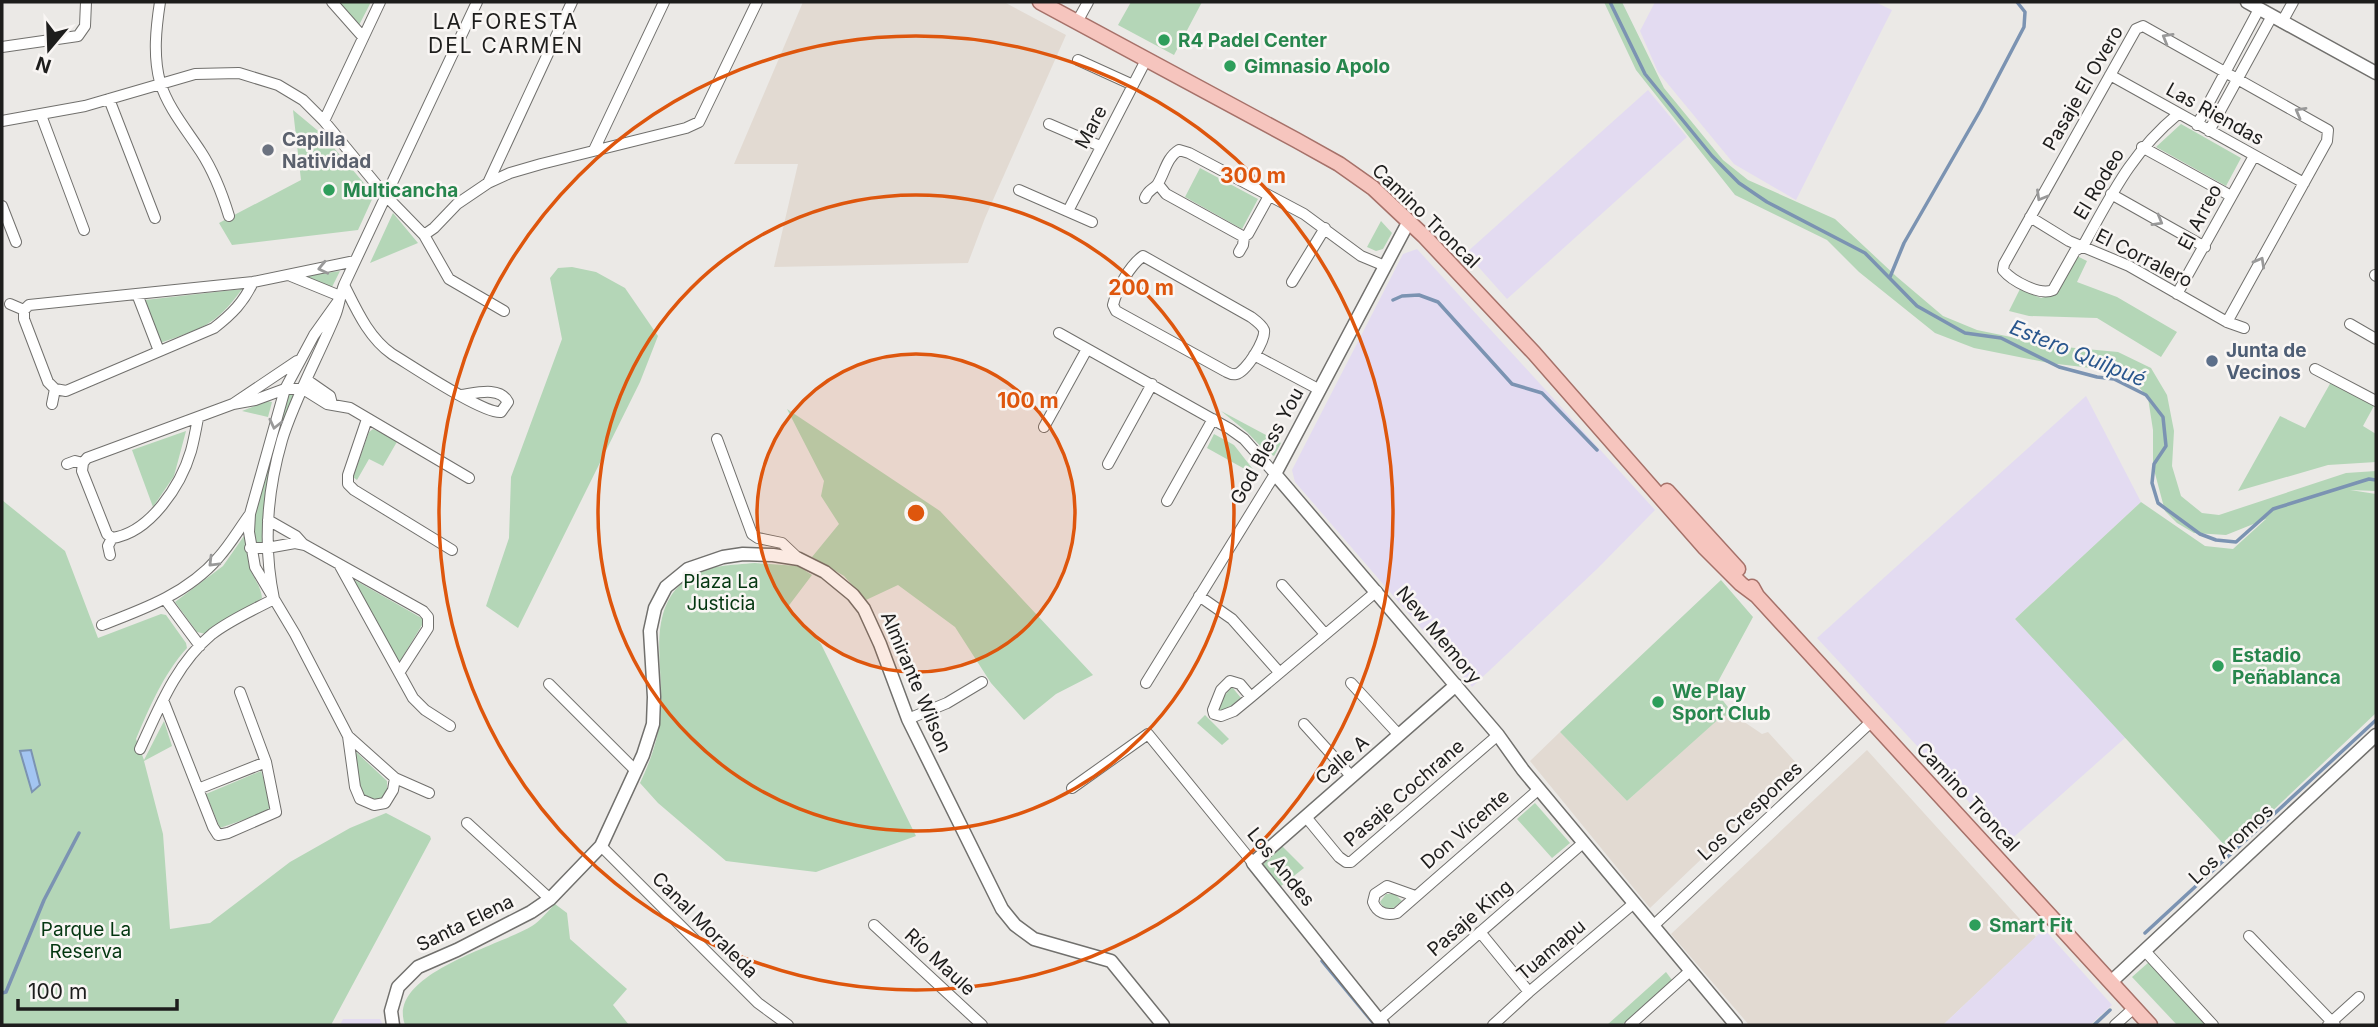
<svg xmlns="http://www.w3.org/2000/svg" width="2378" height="1027" font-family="Inter,sans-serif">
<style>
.built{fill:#e2dad2}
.industrial{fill:#e3dbf1}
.green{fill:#b4d6b7}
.water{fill:#a3c5f2;stroke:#7b93b2;stroke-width:2}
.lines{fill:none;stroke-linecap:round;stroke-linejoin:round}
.stream{stroke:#7b93b2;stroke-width:3.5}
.minor-casing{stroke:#71706d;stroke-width:12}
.tertiary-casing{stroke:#71706d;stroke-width:15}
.primary-casing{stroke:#a67169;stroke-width:17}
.minor{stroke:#fff;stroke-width:10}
.tertiary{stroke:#fff;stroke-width:12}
.primary{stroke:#f6c5be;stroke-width:14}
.oneway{stroke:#999}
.ring{fill:none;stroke:#de560d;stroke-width:3.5}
.leisure-dot{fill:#2e9e5b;stroke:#f9f6f4;stroke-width:2.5}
.worship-dot{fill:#6b7280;stroke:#f9f6f4;stroke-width:2.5}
.service-dot{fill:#5c6f8a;stroke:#f9f6f4;stroke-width:2.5}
.labels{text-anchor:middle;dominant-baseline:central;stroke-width:5;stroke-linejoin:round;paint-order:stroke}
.leisure-label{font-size:19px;font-weight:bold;fill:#27864d;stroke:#f9f6f4;text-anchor:start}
.street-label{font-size:19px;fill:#1d1d1c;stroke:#f9f6f4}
.worship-label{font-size:19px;font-weight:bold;fill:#5b616d;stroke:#f9f6f4;text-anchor:start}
.service-label{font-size:19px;font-weight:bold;fill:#4e5e75;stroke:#f9f6f4;text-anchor:start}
.park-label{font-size:19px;fill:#033610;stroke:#f9f6f4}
.neighbourhood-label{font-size:21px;letter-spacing:2px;fill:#1d1d1c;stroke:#f9f6f4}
.water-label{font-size:21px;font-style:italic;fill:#29568d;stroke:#f9f6f4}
.centre{fill:#de560d;stroke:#f9f6f4;stroke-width:3.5}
.ring-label{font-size:21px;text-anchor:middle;font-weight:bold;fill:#de560d;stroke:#f9f6f4;stroke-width:5;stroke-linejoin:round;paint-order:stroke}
</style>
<rect width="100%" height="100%" fill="#ebe9e6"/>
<!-- built -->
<path class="built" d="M803,2H1004L1066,35L985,218L968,263L774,267L798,164H734Z
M1722,715H1734L1762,734L1768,732L1799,766L1650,908L1530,761L1560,732L1627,801Z
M1867,750L2036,937L1943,1025H1749L1671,934Z"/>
<!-- industrial -->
<path class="industrial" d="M1655,2H1875L1892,10L1796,200L1734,164L1658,72L1640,31Z
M1648,90L1687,137L1507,299L1466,253Z
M1417,249L1655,510L1598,568L1472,687L1295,482L1292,470L1403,254Z
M2086,396L2141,502L2015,619L2126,737L2007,843L1817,638Z
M2044,929L2112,1005L2090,1025H1943Z
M343,1019H380L383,1025H340Z"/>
<!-- green -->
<path class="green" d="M338,2H371L358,27Z
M1131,2H1202L1174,55L1118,25Z
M1604,2H1622L1664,88L1723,160L1748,180L1835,219L1897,277L1943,316L1977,330L2054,346L2118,352L2151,368L2167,395L2174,431L2172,466L2181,496L2202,513L2219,515L2346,473L2376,471V491L2350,490L2376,494V713L2230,851L2015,619L2141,502L2205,546L2233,549L2266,519L2226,535L2194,533L2177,523L2165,511L2153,466V430L2148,398L2134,381L2108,370L2049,363L1974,348L1935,333L1859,272L1827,240L1735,195L1636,70Z
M293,110L323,135L374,195L358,230L232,245L219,223L301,180Z
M2181,124L2241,158L2226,186L2156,147Z
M1200,168L1258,199L1242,229L1185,197Z
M393,213L418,243L370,263Z
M1381,221L1392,233L1383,249L1376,251L1367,247Z
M2077,256L2087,261L2077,282L2117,297L2177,332L2161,357L2097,318L2029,316L2009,311L2020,289L2041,298L2055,294Z
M572,267L596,272L625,288L658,336L640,382L518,628L486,606L509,538L511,477L562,339L550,278L558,268Z
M340,271L331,289L305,276Z
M242,289C216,326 200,329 160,343L145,300Z
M2331,382L2375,404L2363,426L2376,434V462L2328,465L2238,491L2280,416L2305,428Z
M286,394L297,395L285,418L264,541L262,545L253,542V517L267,473Z
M267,401L272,402L268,417L242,411Z
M787,409L940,511L1093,675L1056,694L1024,720L991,683L955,627L898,585L866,600L844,576L812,557L839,524L821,496L824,481Z
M1221,411L1281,443L1274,456L1265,451L1247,432Z
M373,429L398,440L383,466L369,459L357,480L353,477L369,432Z
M186,431L174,476L153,507L132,450Z
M1214,434L1234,445L1259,477L1207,448Z
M2,500L65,551L98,638L161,614L166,615L186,643L187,648C164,673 149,708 136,739L144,760L164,721L172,746L144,761L163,834L170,929L210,923L290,862L350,828L386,813L430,836L431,839L331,1025H2Z
M244,536C248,546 247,555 249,565C252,577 261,585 262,598L206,634L197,632L175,602L223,566Z
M755,563L798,566L812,575L787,608L821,644L916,836L816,872L726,861L658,803L640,783C651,760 659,737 661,711C664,666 645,610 687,579C705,565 733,565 755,563Z
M353,579L425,620L399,663Z
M1721,580L1753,617L1714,689L1734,715L1722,716L1627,801L1560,732Z
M1232,687L1241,698L1222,713L1218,710L1216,705Z
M1205,715L1229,739L1222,745L1197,723Z
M353,749L387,781V791L382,798L371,801L361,793Z
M261,771L272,805L266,812L220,828L206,794Z
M1535,803L1570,843L1552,858L1517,819Z
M1282,846L1304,868L1281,886L1263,864Z
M1386,894H1395L1402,901L1392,909L1384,908L1380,902Z
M555,904L567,913L570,939L627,989L613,1005L629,1025H405C386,974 499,946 532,926C540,921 548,911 555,904Z
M2149,962L2206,1025H2177L2132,977Z
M1666,972L1672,980L1622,1025H1607Z"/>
<!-- water -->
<path class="water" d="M31,750L40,785L32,792L20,751Z"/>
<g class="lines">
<!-- stream -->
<path class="stream" d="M1610,2L1645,74L1712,156L1739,183L1767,202L1865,253L1917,306L1965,333L2001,338L2059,367L2097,377L2114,379L2146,395L2163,417L2166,446L2154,464L2152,483L2158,503L2200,534L2216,540L2236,542L2273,509L2369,479L2376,480
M1890,277L1904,243L1980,111L2024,27L2025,12L2017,2
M1393,300L1402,296L1419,295L1438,302L1512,384L1542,393L1597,450
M2145,933L2376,720
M1322,961L1375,1025
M2,993L6,992L44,900L79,833
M2094,1025L2110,1010"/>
<defs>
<path id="minor" d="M160,2C156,28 153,56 160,82C168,108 186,129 201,152C214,172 222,193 229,216
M332,2L363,37
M1077,22L1088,2
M2282,22L2293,2
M2,47L78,36L85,26L86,2
M1078,60L1133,85
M2110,75L2304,183
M109,99L155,218
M2178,114C2131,153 2112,194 2083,246L2075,251L2053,290C2040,296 2012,281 2003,270L2004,264L2136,29L2143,26L2328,130L2327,141L2227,322
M41,115L84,230
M2,121L85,106L195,74L239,73L278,85L303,100L324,121L385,195L424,235L449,279L504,311
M324,121L380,2
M1049,124L1100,146
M2197,125L2259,9
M2209,131L2272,16
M2142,147L2231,196
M594,150L664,2
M488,183L572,2
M1158,184L1166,194L1244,237
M1019,190L1092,222
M2111,194L2205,247
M1145,198C1148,190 1152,190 1157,185C1165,173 1166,158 1179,150L1189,153L1304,214L1361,256L1385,266
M2,206L16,242
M1068,211L1146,60
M2030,217L2069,241L2129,266L2227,322L2244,328
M424,235L434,228L457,204L488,183L510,173L541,164L686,128L699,122L757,2
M1239,252L1243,245L1244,237L1248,234L1269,196
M1143,256L1251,317C1255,320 1262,325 1264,330C1266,340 1246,372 1236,374C1231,375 1229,373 1225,371L1116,311L1113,305C1117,289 1129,266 1143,256Z
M2375,275L2376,276
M291,276L340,296
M1292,282L1325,228
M344,285C357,311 369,338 392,354C412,366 483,414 501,412L508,402C500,386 476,393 461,395
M137,294L159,351
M2177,294L2254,156
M339,300L314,335L285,389L250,514L249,532L255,567L295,634L348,736L355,787L360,799L374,805L385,803L393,790L395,778
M10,304L24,310
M24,310L29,305L253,282L355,261
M24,310V319L48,382L55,389L66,391L214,328C232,314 244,302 253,282
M2350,324L2376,339
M1059,333L1230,429L1244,439L1275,474L1146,683
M1254,355L1320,390
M2315,369L2376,401
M307,380L330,396L332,404
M52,404L55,389
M233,404L255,400L285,389H303L327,404L350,408L469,478
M367,419L348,475V484L354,490L452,550
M1044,427L1087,349
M717,439L752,534L758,538L782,543L799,559
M83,463L82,471L107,534L112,538C150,533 181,485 191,451C194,440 196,429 198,418
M67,464L75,461L83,463L87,458L233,404L297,361
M1108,464L1152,384
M1167,501L1213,419
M268,520L296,536L304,545
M250,548H267L295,543L305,545L339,564L413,698L425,710L450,726
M110,555L108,546L112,538
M339,564L423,611L428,617V628L399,673
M1282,585L1325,634
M1199,596L1232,619L1279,672
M165,599L200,646
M274,599C263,546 267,492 282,440C294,400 319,355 335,316C339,307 340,295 344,285L477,2
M102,625C144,609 188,593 218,558C230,545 239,529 250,514
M1351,683L1399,735
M549,684L636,771
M1251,697L1240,684L1230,681L1221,690L1213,710L1214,714L1221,716L1234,711L1251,697L1377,591
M163,700L213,827L218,835L228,833L276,812L266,762L240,692
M908,719L947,703L982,682
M1304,724L1351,776
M348,736L395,778L429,793
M140,749C159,708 176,664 212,634C230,620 253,610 274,599
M1072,788L1148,734L1253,863
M198,789L266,762
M1306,817L1339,857L1346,862H1351L1498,735
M467,823L550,899
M601,846L758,1003L788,1025
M1415,896L1387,886L1375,894L1373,902C1377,913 1386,916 1397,913L1539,789
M874,925L982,1025
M1653,926L1872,721
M1480,932L1529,992
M2249,936L2335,1025
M2145,951L2213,1025
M1379,1020L1583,843
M1493,1025L1529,992L1633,904
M1630,1025L1690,971
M2115,1025L2134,1008
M2328,1025L2359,997"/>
<path id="tertiary" d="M2247,2L2376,73
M1409,221L1275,474L1498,735L1523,770L1736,1025
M2112,981L2376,735
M393,1025L391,1011L398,987L418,967L457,950L531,912L550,899L601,846L643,755L653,724L654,697L650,631L655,608L666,587L688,569L723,557L743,554L773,555L799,559L825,572L853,595L864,609L880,644L908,719L1002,909L1015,925L1034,939L1111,961L1163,1025
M1383,1025L1253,863L1456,685"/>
<path id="primary" d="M1040,2L1296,140L1339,164L1373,188L1424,236L1534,353L1704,547L1741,584L1757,596
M1667,491L1738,569
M1752,587L1757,596L2150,1025"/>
</defs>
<!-- minor casing -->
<use href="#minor" class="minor-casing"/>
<!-- tertiary casing -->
<use href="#tertiary" class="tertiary-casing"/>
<!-- primary casing -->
<use href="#primary" class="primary-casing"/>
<!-- minor -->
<use href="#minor" class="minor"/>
<!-- tertiary -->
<use href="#tertiary" class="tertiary"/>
<!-- primary -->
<use href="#primary" class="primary"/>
</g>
<!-- one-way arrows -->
<defs><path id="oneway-chevron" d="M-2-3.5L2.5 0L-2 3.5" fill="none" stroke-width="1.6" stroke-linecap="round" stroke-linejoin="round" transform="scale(1.75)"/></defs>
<g class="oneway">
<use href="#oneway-chevron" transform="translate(2167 38) rotate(-150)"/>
<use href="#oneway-chevron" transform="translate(2300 112) rotate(-151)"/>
<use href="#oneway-chevron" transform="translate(2041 196) rotate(120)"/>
<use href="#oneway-chevron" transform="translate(2158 221) rotate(30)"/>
<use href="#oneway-chevron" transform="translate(2260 262) rotate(-61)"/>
<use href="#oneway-chevron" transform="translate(323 268) rotate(167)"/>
<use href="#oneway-chevron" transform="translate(275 424) rotate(103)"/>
<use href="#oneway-chevron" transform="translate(213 562) rotate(135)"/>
</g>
<!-- distance rings -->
<circle cx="916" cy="513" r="159" fill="#de560d" fill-opacity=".12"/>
<g class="ring">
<circle cx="916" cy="513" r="159"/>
<circle cx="916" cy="513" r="318"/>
<circle cx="916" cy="513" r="477"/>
</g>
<!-- markers -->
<g class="leisure-dot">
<circle cx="1164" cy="40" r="7"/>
<circle cx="1230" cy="66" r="7"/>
<circle cx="329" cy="190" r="7"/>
<circle cx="2218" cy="666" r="7"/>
<circle cx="1658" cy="702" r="7"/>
<circle cx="1975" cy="925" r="7"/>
</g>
<circle class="worship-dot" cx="268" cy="150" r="7"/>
<circle class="service-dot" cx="2212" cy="361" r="7"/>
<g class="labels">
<!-- leisure labels -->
<g class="leisure-label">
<text x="1178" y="40">R4 Padel Center</text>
<text x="1244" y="66">Gimnasio Apolo</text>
<text x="343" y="190">Multicancha</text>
<text x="2232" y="655">Estadio<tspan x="2232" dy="22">Peñablanca</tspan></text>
<text x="1672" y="691">We Play<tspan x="1672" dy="22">Sport Club</tspan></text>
<text x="1989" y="925">Smart Fit</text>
</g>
<!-- street labels -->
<g class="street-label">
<text transform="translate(2083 88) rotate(-60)">Pasaje El Overo</text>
<text transform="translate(2215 114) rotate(29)">Las Riendas</text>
<text transform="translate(1091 127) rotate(-62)">Mare</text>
<text transform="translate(2099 184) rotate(-59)">El Rodeo</text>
<text transform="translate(1426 216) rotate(44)">Camino Troncal</text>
<text transform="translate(2200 217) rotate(-62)">El Arreo</text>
<text transform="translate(2144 258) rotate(27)">El Corralero</text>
<text transform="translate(1267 446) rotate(-61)">God Bless You</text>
<text transform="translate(1439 635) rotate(50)">New Memory</text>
<text transform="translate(916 682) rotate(67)">Almirante Wilson</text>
<text transform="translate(1342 760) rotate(-41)">Calle A</text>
<text transform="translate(1404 793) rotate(-41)">Pasaje Cochrane</text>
<text transform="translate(1968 797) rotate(47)">Camino Troncal</text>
<text transform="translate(1750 811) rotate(-43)">Los Crespones</text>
<text transform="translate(1465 829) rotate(-41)">Don Vicente</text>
<text transform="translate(2231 844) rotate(-43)">Los Aromos</text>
<text transform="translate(1281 867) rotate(51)">Los Andes</text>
<text transform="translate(1470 918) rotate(-41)">Pasaje King</text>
<text transform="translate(465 923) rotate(-26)">Santa Elena</text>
<text transform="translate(705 925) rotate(45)">Canal Moraleda</text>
<text transform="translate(1551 950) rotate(-40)">Tuamapu</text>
<text transform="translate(940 962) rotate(43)">Río Maule</text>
</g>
<!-- worship labels -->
<g class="worship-label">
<text x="282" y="139">Capilla<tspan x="282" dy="22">Natividad</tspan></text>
</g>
<!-- service labels -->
<g class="service-label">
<text x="2226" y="350">Junta de<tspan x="2226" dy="22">Vecinos</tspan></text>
</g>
<!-- park labels -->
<g class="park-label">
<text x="721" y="581">Plaza La<tspan x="721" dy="22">Justicia</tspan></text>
<text x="86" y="929">Parque La<tspan x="86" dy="22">Reserva</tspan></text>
</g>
<!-- neighbourhood labels -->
<g class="neighbourhood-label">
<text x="506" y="21">LA FORESTA<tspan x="506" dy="24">DEL CARMEN</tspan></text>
</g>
<!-- water labels -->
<g class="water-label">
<text transform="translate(2078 353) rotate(22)">Estero Quilpué</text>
</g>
</g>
<circle cx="916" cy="513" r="10" class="centre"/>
<g class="ring-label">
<text x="1253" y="183">300 m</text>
<text x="1141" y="295">200 m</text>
<text x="1028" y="408">100 m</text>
</g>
<!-- border -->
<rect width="2378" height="1027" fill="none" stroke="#1d1d1c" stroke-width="7"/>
<!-- north arrow -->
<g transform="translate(49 49) rotate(199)" stroke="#f9f6f4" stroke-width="5" paint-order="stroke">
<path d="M0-5L12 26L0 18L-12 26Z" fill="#1d1d1c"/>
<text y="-10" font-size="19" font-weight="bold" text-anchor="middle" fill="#1d1d1c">N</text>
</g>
<!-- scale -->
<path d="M18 999v10h159v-10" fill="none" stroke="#1d1d1c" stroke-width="3.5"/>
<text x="28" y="999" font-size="21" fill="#1d1d1c" stroke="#f9f6f4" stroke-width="5" paint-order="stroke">100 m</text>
</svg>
